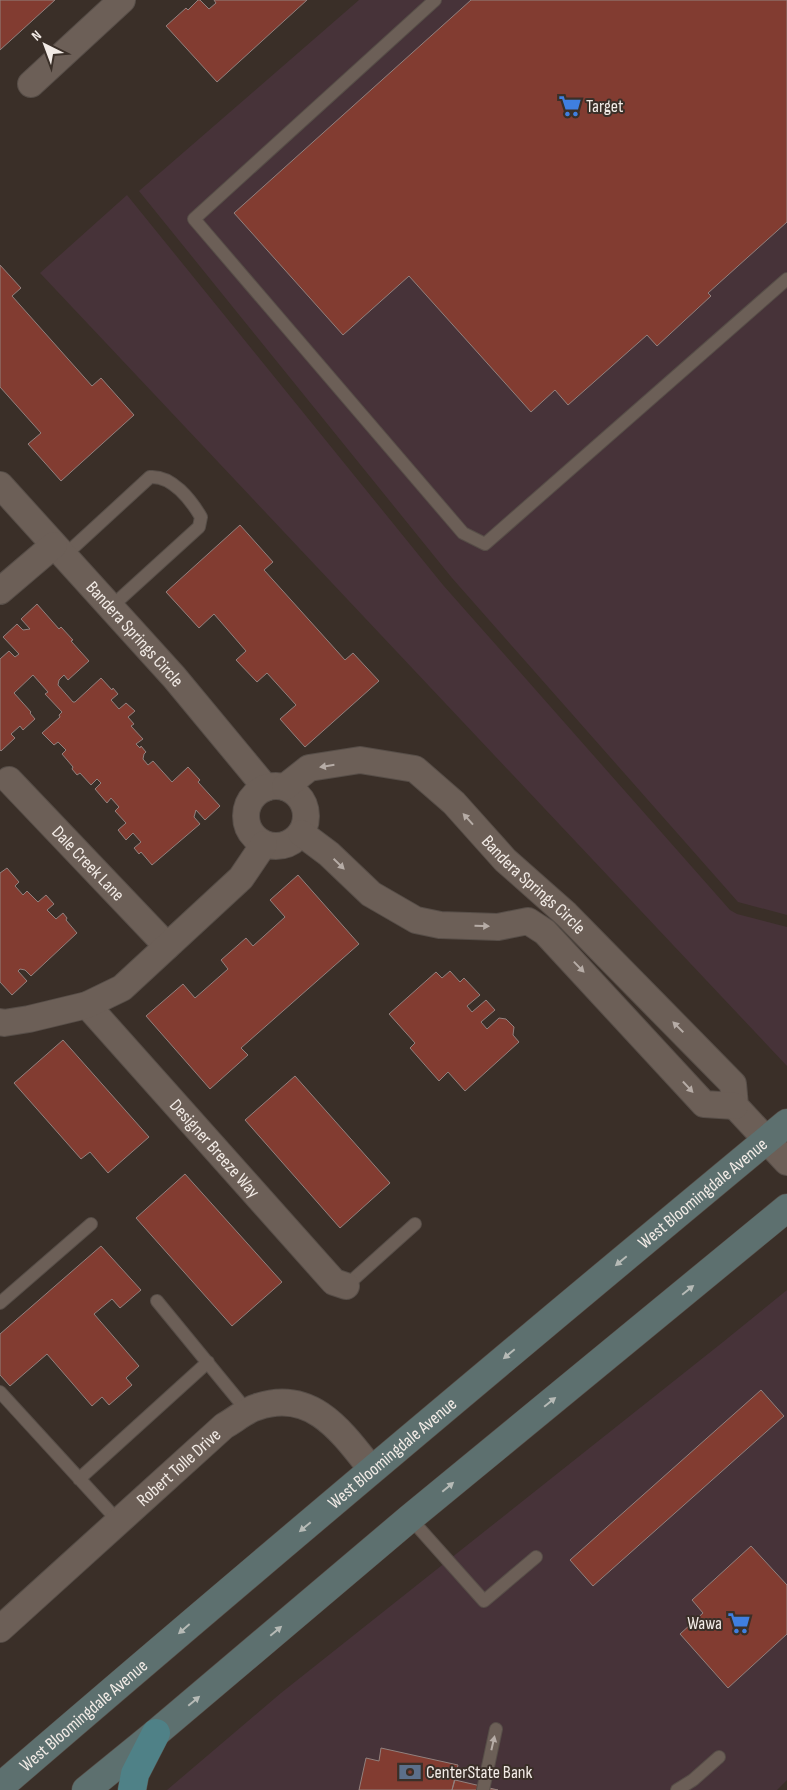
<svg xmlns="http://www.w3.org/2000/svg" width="787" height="1790" font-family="'Sofia Sans Condensed',sans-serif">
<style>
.commercial{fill:#473339}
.building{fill:#823c31;stroke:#92817e}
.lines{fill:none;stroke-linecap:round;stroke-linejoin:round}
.service-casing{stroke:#574e48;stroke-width:14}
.minor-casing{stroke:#574e48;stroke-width:28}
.secondary-casing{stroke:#574e48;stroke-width:29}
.primary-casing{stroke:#574e48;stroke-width:29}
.service{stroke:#6c5f57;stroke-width:12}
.minor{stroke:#6c5f57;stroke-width:26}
.secondary{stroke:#5d706f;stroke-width:28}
.primary{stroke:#4f8187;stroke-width:28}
.oneway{fill:#b6aca6}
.oneway2{fill:#b6bab6}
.labels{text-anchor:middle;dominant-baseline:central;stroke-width:4;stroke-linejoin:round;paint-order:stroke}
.poi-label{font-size:18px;fill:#f2ebe6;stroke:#3a2f28;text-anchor:start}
.street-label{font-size:18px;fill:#f2ebe6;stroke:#3a2f28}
</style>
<rect width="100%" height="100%" fill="#3a2f28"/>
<!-- commercial -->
<path class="commercial" d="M359,0H787V915L738,902L452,578L139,191Z
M127,195L443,585L730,910L737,914L787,927V1066L40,273Z
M787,1290V1780L777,1790H167L281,1693L723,1342Z"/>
<!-- building -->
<path class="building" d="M0,0H55L0,50Z
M198,0H200L209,9L216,3L214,0H307L217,82L166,26L186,8L188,10Z
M471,0H787V222L708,293L711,296L657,346L647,335L568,405L555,390L531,412L409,276L343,335L234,213Z
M0,265L21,288L12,296L92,386L101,378L134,415L61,481L28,444L41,433L0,387Z
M240,525L273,562L264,570L345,660L353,653L379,681L305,747L280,719L296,705L267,673L257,682L236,660L246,651L214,614L199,628L166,592Z
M37,604L59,629L61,627L73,640L71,641L89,661L68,680L64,675L59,680L58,685L73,702H75L101,678L112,690L113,688L118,694L111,700L119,709L126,703L135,711L128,717L134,724L131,726L143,739L136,744L140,748L141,746L146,752L144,754L143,759L148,765L153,761L172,782L188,767L200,780L198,782L220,806L205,820L196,810L194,817L200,824L152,865L141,852L139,854L134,848L141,842L133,833L126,840L118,830L126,823L115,811L119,807L111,798L107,803L95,789L101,783L97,779L91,785L80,773L77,775L72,769L73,767L62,754L66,750L58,742L54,745L42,733L60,717L59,715L62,712L45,694L48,692L33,675L14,693L31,712L30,713L35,719L23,730L20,726L11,734L15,738L1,751L0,750V659L9,651L15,657L19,654L3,637L17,624L23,630L30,629L21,619Z
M7,868L19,882L15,886L23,895L27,891L38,902L46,895L54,904L47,910L56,919L63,913L67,918L66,920L77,933L31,976L25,970L20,969L18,971L27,981L12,995L0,982V873Z
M298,875L359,944L241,1048L248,1055L210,1089L146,1016L183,984L195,998L228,969L221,960L246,938L253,946L285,917L270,900Z
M450,971L460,982L464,978L480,995L467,1006L472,1012L486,1000L495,1010L481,1022L487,1029L499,1018L506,1019L514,1027L513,1035L519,1042L465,1091L448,1072L439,1081L410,1048L415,1043L389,1014L436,972L442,978Z
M63,1040L149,1137L108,1173L90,1152L81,1159L14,1083Z
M295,1076L390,1183L340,1228L245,1120Z
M185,1174L282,1282L232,1326L136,1218Z
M101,1246L141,1290L120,1308L112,1299L94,1314L139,1366L126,1378L132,1385L109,1405L102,1397L92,1406L47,1354L10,1386L0,1375V1334Z
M761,1390L784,1416L593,1586L570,1560Z
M751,1546L787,1585V1634L728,1688L680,1634L703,1613L692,1600Z
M381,1748L458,1765L452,1790H359L366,1758L379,1761Z
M455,1780L498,1790H452Z"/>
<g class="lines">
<defs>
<path id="service" d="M435,0L194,219L463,533L485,544L787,279
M64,556L150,477C172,475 191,500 201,517L199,527L111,607
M346,1286L415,1224
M157,1301L248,1412
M0,1303L91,1224
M0,1392L119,1522
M79,1479L208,1362
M410,1518L484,1601L536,1557
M483,1790L496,1729
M677,1790L693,1780L719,1757"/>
<g id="minor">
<path d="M31,84L122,0"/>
<path id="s1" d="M0,485L174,677L266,788"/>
<path d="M0,591L54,545"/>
<path id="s2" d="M9,780L167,946"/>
<circle cx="276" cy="816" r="30"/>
<path id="s3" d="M285,787L309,768L360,760L415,769L454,803L505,860L566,914L733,1084L735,1106L787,1162"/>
<path d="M301,833L329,854L371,894L416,920L440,925L498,927L528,921L545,932L704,1104L735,1106"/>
<path id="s4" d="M87,1005L334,1282L346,1286"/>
<path d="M0,1022L4,1023L29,1019L87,1005L122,988L241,878L264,844"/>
<path id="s5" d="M0,1629L224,1426C235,1420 246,1410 257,1407C312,1388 342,1432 372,1470"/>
</g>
<g id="secondary">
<path id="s6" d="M0,1787C260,1563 523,1342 787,1123"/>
<path d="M86,1790L156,1733L410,1518L787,1208"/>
</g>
<path id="primary" d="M132,1790L135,1774L156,1733"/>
</defs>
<!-- service casing -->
<use href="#service" class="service-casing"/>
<!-- minor casing -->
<use href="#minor" class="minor-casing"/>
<!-- secondary casing -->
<use href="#secondary" class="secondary-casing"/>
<!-- primary casing -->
<use href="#primary" class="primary-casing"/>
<!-- service -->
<use href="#service" class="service"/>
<!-- minor -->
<use href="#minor" class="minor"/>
<!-- secondary -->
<use href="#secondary" class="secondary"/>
<!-- primary -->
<use href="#primary" class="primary"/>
</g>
<!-- one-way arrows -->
<defs><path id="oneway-solid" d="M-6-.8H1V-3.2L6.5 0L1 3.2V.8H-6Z" transform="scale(1.25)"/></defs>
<g class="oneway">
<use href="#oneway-solid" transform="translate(327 766) rotate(171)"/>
<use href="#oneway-solid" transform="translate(468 819) rotate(-132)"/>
<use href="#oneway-solid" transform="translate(339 864) rotate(44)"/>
<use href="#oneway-solid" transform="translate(482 926) rotate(2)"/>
<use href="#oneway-solid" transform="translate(579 967) rotate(46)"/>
<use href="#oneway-solid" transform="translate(678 1027) rotate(-135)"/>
<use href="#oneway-solid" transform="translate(688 1087) rotate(47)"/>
<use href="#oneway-solid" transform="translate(493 1743) rotate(-77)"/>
</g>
<g class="oneway2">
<use href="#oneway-solid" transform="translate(621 1261) rotate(140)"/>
<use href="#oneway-solid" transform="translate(688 1290) rotate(-39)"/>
<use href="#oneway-solid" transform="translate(509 1354) rotate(140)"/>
<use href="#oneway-solid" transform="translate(550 1402) rotate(-39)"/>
<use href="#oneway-solid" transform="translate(448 1487) rotate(-40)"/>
<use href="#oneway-solid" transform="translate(305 1527) rotate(140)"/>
<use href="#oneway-solid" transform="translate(184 1629) rotate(139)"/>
<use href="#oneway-solid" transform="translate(276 1631) rotate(-40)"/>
<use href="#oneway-solid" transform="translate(194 1701) rotate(-40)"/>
</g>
<!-- icons -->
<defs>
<symbol id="supermarket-bare" viewBox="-9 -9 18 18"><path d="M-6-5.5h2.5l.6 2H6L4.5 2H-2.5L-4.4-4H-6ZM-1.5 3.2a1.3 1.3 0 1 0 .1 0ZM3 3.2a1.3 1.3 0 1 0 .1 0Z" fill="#3f7fe0" stroke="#3a2f28" stroke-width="2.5" paint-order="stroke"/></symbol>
<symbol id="bank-bare" viewBox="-9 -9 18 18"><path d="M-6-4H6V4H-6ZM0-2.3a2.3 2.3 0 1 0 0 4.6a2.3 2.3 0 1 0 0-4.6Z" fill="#5c6f8a" stroke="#3a2f28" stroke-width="2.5" paint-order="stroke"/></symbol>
</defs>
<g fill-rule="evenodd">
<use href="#supermarket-bare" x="554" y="90" width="32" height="32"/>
<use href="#supermarket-bare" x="723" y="1607" width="32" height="32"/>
<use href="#bank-bare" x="394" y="1756" width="32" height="32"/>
</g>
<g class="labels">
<!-- poi labels -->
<g class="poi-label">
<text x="586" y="106">Target</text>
<text x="722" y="1623" text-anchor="end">Wawa</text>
<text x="426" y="1772">CenterState Bank</text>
</g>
<!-- street labels -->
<g class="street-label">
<text stroke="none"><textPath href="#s1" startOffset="201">Bandera Springs Circle</textPath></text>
<text stroke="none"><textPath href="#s2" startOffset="115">Dale Creek Lane</textPath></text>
<text stroke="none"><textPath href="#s3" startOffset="304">Bandera Springs Circle</textPath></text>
<text stroke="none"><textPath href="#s4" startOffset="192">Designer Breeze Way</textPath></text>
<text stroke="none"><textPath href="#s6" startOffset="920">West Bloomingdale Avenue</textPath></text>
<text stroke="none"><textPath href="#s6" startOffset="515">West Bloomingdale Avenue</textPath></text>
<text stroke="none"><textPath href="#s5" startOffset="241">Robert Tolle Drive</textPath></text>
<text stroke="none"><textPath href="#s6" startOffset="110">West Bloomingdale Avenue</textPath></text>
</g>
</g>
<!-- north arrow -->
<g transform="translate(45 45) rotate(318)" stroke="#3a2f28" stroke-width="4" paint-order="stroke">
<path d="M0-4L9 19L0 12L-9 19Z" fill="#f2ebe6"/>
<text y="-8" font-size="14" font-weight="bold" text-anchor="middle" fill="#f2ebe6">N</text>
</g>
</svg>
